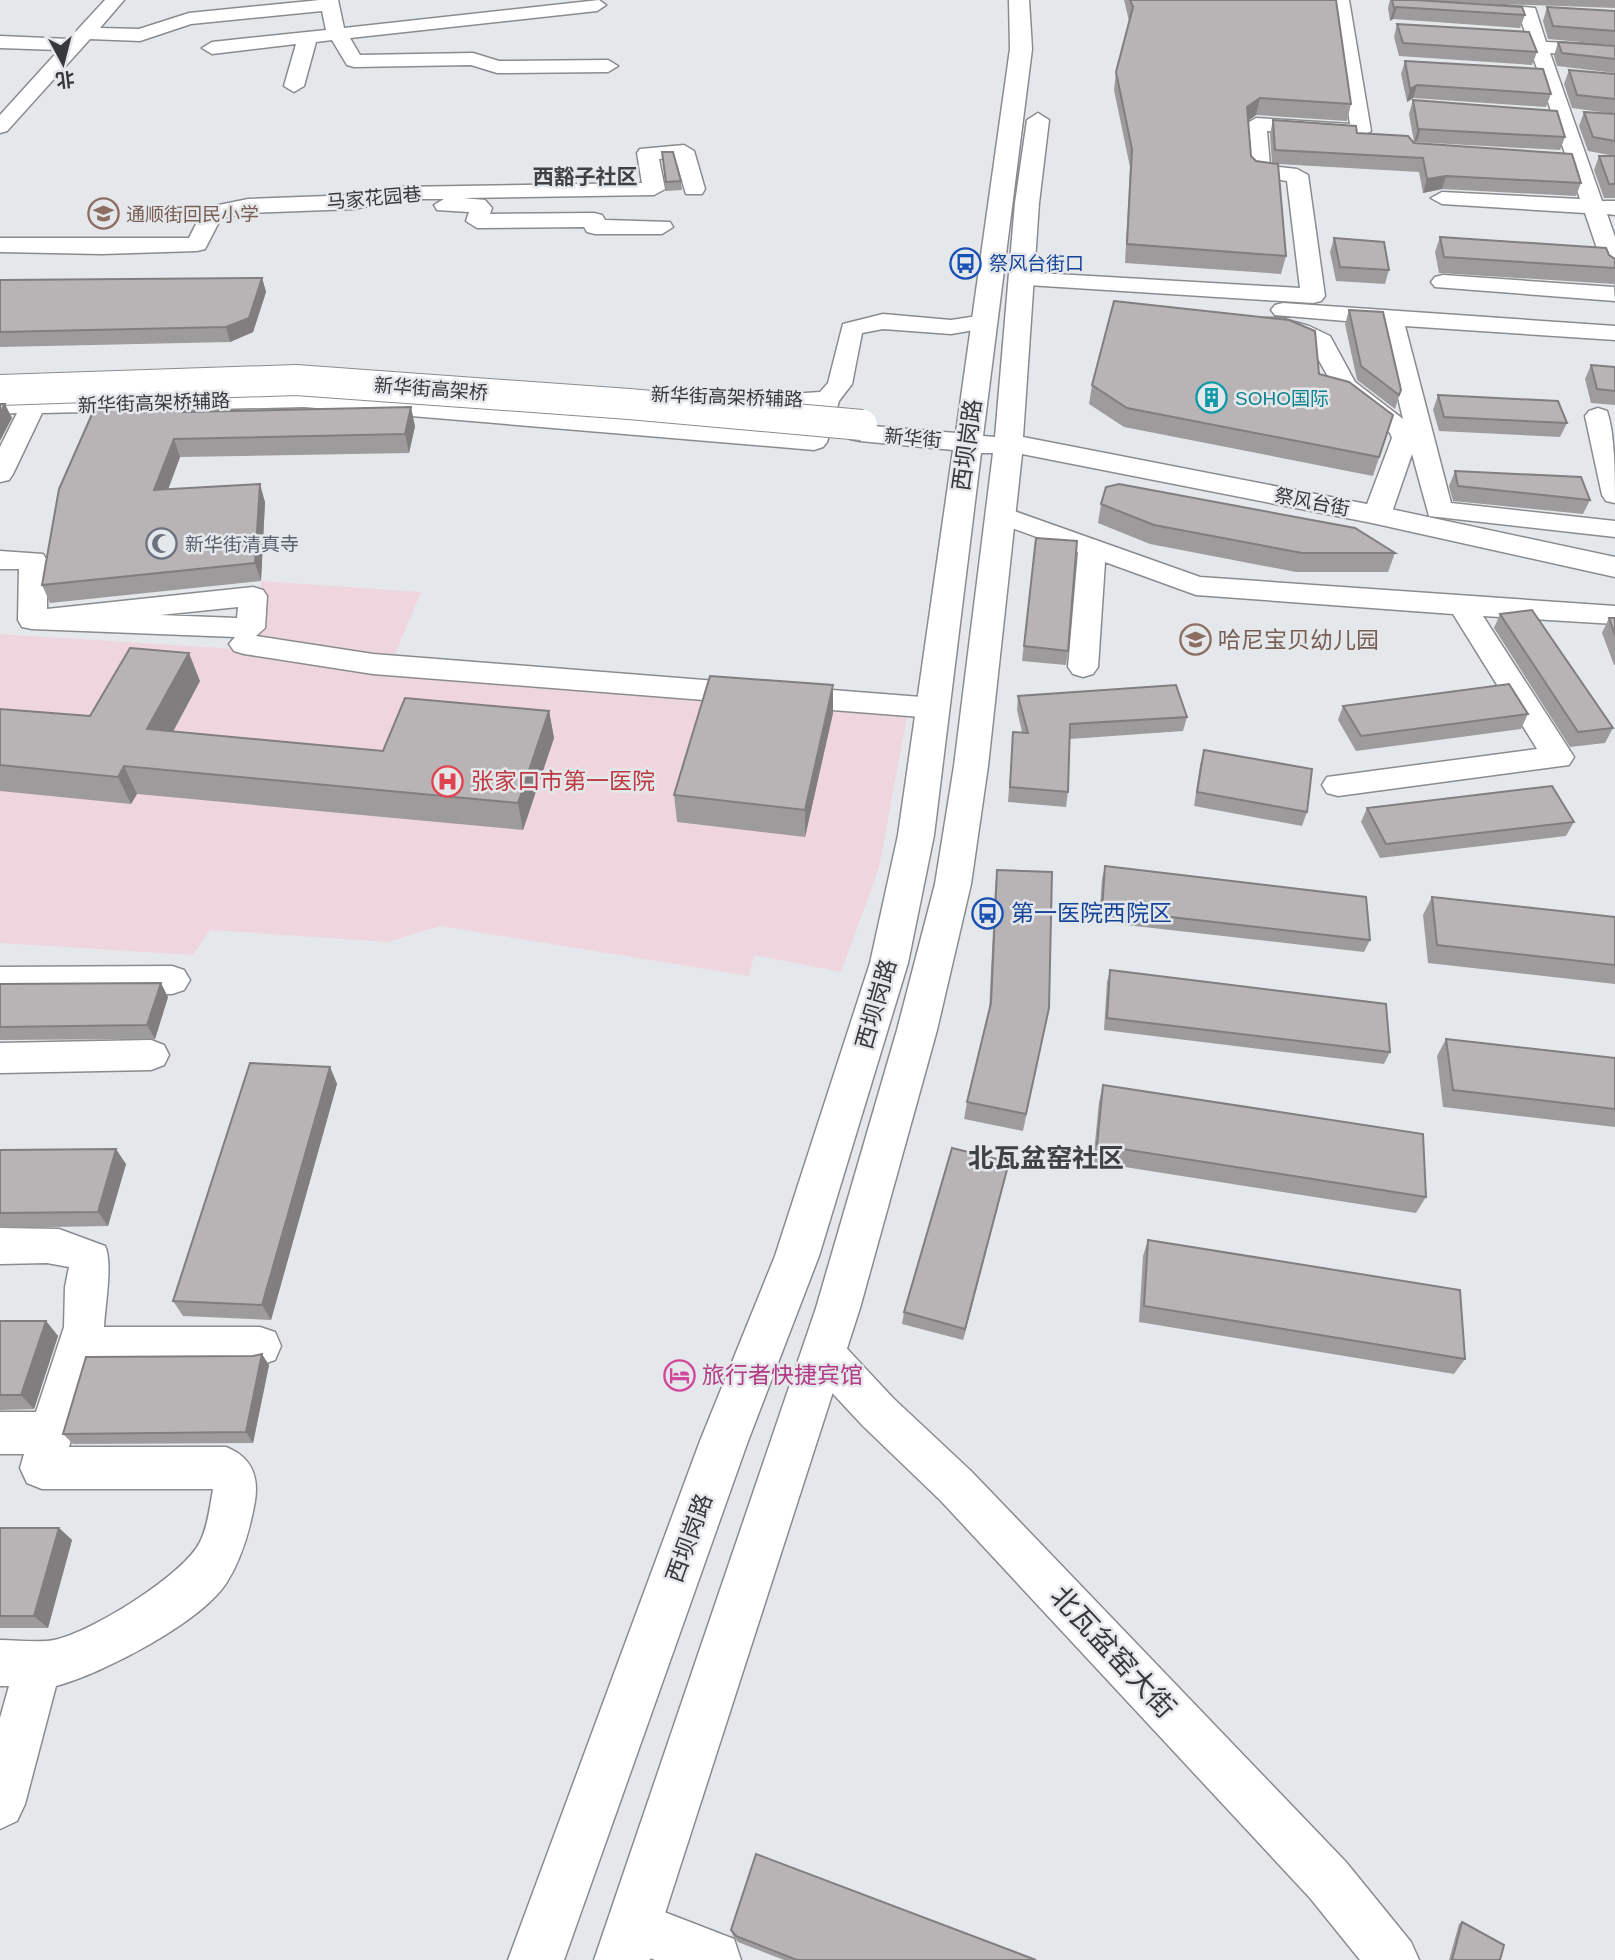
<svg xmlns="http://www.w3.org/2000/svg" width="1615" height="1960" font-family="Helvetica,'Noto Sans SC',sans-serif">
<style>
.medical{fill:#efd6de}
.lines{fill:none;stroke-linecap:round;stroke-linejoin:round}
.minor-casing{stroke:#898c8f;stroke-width:3}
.major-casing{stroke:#898c8f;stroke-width:3}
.minor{fill:#fff;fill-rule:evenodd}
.major{fill:#fff;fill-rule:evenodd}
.major-bridge-casing{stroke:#898c8f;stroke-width:32;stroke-linecap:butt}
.major-bridge{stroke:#fff;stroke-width:30}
.wall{fill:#9e9b9d}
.shaded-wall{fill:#817e7f}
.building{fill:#b8b4b6;stroke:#817e7f;stroke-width:2}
.labels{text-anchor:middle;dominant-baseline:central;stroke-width:5;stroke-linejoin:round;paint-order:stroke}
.far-street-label{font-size:19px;fill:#37383a;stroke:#e5e8eb}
.far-education-label{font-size:19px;fill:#785e54;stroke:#e5e8eb;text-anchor:start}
.far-transit-label{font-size:19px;fill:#164399;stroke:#e5e8eb;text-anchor:start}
.far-culture-label{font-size:19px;fill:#0d838f;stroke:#e5e8eb;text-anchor:start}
.far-worship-label{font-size:19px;fill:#5b616d;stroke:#e5e8eb;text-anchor:start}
.far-quarter-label{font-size:21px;font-weight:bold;fill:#3f4245;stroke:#e5e8eb}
.street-label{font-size:23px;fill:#37383a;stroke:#e5e8eb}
.education-label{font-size:23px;fill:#785e54;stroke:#e5e8eb;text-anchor:start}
.health-label{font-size:23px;fill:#be3a42;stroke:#e5e8eb;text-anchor:start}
.transit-label{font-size:23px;fill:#164399;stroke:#e5e8eb;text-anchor:start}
.hotel-label{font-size:23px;fill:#b23c85;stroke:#e5e8eb;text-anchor:start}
.quarter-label{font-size:26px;font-weight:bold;fill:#3f4245;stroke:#e5e8eb}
.near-street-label{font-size:28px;fill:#37383a;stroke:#e5e8eb}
</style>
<rect width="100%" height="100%" fill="#e5e8eb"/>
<!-- medical -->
<path class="medical" d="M261,581L421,592L391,664L652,689L719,681L911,695L879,868L841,972L754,955L749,976L440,926L388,942L210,930L193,955L0,943V634L252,650L260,629Z"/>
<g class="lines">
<defs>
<path id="minor" d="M105,0H124L100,28L139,29L189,13L320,0H338L344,28L599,0L606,5L597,11L350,38L360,55L473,53L499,61L608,60L618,66L608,72L497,73L471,65L354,67L347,65L332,40L316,42L304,86L294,92L284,86L296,44L212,54L202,48L212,42L326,30L322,11L191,24L140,41L90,39L7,131L0,133V115L59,50L0,48V36L69,39Z
M1331,0H1349L1371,131L1361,137L1267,131L1270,166L1297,169L1308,175L1325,296L1321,301L1313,303L1013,284L1009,279L1013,274L1021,272L1300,288L1287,181L1253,176L1249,172L1246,124L1256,118L1350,124Z
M1478,3L1535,8L1546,42L1615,45V57L1550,53L1602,201H1615V215L1607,214L1615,237V276L1604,269L1585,213L1442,204L1431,198L1442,192L1580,199L1520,17L1471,13L1469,9Z
M684,145L694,151L705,189L702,194H686L675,158L659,159L665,189L654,195L463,198L485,200L492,208L490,214L594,213L602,215L605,220L670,222L673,227L662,234H595L587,232L584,227L477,228L466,221L469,212L437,210L434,205L444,199H400L354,209L248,213L221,218L205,249L197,251L102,254L0,252V238H189L204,208L248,199L354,195L400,187L642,183L637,153L640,149Z
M1443,275L1614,287L1615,301L1435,287L1431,282L1435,277Z
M1283,303L1615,326V340L1405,326L1451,503L1615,521V537L1429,516L1412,454L1391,515L1387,521H1367L1363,515L1392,438L1390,433L1336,391L1311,346L1264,328L1260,323L1264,318H1280L1309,326L1330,336L1355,382L1403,419L1381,324L1275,315L1271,310L1275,305Z
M883,314L951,320L984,315L992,317L996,322L992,327L951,334L883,329L862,333L852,384L839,401L827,442L823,447L814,450L304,407L42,413L13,474L9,480L0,482V447L17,413L0,414V398L304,391L393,397L403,381H421L424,386L417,399L804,433L812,408C782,410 751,412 721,404L717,399L721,394L730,391L776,395L820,392L828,383L843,324Z
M1598,408L1607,411C1615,434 1615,476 1615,503L1606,501L1602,495L1585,416L1589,411Z
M1000,506L1200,577L1615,606V624L1483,616L1574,757L1569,765L1338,796L1327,793L1322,785L1327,777L1537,749L1453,614L1196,595L1105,562L1098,667L1093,674L1083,677L1073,674L1068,667L1078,552L990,520L986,514L990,508Z
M0,551L43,554L47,560V609L253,587L263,590L267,596L265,628L256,636L373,654L934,698L945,701L949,708L945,715L934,718L373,674L244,654L234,651L229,644L235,637L32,629L22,627L18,620L19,569H0ZM238,607L237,618L160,615Z
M172,966L184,970L190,980L184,990L172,994L0,995V967Z
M151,1040L164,1045L169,1055L164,1065L151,1070L0,1073V1043Z
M0,1228L59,1229L105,1246C113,1263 105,1305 104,1327H260L275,1332L281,1346L275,1360L260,1365H93L69,1447H226C251,1457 259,1475 255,1501C250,1529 242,1558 227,1582C202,1622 102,1674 56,1686L25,1804L17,1821L0,1829V1718L9,1686H0V1640C18,1640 37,1643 54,1640C90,1633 184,1575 200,1542C208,1526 210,1506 213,1489H42L27,1483L20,1468L24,1454H0V1412H36L64,1327L65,1287L69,1267L47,1263L0,1264Z
M823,1334L838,1339L893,1398L971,1471L1346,1862L1411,1942L1419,1960H1360L1310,1898L941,1501L863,1426L808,1367L802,1353L808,1339Z
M633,1900L734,1939L741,1960H655L615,1944L607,1926L615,1908Z"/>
<path id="major" d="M1009,0H1029L1032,49L983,436L995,437L1015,203L1027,120L1038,113L1049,120L1039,203L1023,437L1372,505L1615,557V577L1372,523L1022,454L988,766L971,884L937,1030L860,1308L650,1960H594L816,1308L897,1030L935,884L954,766L993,453H981L934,835L908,963L819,1256L748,1441L564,1960H508L700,1441L775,1256L870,963L898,835L953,450L860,441L850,439L846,433L850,427L860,425L956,433L1010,49Z"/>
</defs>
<!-- minor casing -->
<use href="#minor" class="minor-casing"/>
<!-- major casing -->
<use href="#major" class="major-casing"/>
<!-- minor -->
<use href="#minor" class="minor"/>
<!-- major -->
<use href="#major" class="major"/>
<defs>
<path id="major-bridge" d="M0,390L296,380L629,404L862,425"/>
</defs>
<!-- major-bridge casing -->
<use href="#major-bridge" class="major-bridge-casing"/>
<!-- major-bridge -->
<use href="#major-bridge" class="major-bridge"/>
</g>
<!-- wall -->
<path class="wall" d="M1124,0H1336L1351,104L1347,121L1256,115L1248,121L1251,156L1256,161L1272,163L1270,134L1273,120L1357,133L1414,143L1581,183L1576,196L1442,189L1423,193L1419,172L1278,164L1286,256L1281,274L1125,263L1130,167L1114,90L1116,72L1129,21Z
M1390,0H1615V8L1443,2L1525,15L1520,28L1393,19L1390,21L1388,8Z
M1547,7L1615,11V45L1548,39L1543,21Z
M1397,24L1537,52L1532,65L1399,56L1394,37Z
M1558,42L1615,46V73L1557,66L1554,56Z
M1405,61L1551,94L1546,107L1413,98L1407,102L1401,74Z
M1569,70L1615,74V114L1572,108L1564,84Z
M1413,100L1565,137L1560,150L1414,142L1409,114Z
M1584,112L1615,114V156L1588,151L1579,126Z
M662,152L681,181L682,190L666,191Z
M1599,156H1615V198H1604L1594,170Z
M1440,237L1609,255L1615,259V286L1614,284L1439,273L1435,252Z
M1334,238L1389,270L1385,284L1336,281L1330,252Z
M262,278L266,292L253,332L230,342L0,347V280Z
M1349,310L1401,390L1395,409L1357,380L1345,324Z
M1591,365L1615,367V405L1591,403L1585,379Z
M1092,385L1393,415L1373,476L1124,427L1089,404Z
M1438,395L1567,423L1560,437L1439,431L1433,410Z
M187,403L190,412L415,426L409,453L180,457L168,489L265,502L261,581L50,603L42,585Z
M1455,471L1590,500L1583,514L1453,501L1449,486Z
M1101,504L1395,553L1388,572H1296L1150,544L1098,523Z
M1034,552L1068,651L1066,665L1022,661Z
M1500,614L1613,728L1605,743L1570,747L1494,628Z
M1609,618H1615V665H1614L1602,633Z
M200,681L173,732L383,751L549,711L554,738L523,830L137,794L131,804L0,791V709L90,716Z
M833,685V713L805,837L677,822L674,795Z
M1018,696L1187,717L1183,731L1070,739L1068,792L1066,807L1008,802L1013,732H1022L1017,710Z
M1343,706L1528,714L1521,729L1356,751L1338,720Z
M1204,750L1307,812L1302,826L1194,806L1200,765Z
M1367,808L1574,822L1566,836L1380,858L1361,822Z
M1105,866L1370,940L1364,952L1099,922L1102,879Z
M997,870L1049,1008L1023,1131L964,1119L967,1102L989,1012L995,888Z
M1432,897L1615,917V984L1428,963L1423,915Z
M1110,970L1390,1052L1384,1064L1104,1030L1107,982Z
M0,984L168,997L155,1039L0,1040Z
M1446,1039L1615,1058V1127L1443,1107L1437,1056Z
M330,1067L337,1084L271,1320L183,1316L173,1301Z
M1103,1085L1426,1197L1416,1213L1093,1162L1099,1102Z
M0,1150L126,1164L108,1226L0,1228Z
M1009,1162L963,1340L902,1324L904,1312Z
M1148,1240L1465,1359L1454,1374L1139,1322L1143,1256Z
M0,1321H46L58,1336L34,1409L0,1410Z
M269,1365L253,1443L73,1444L63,1434Z
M0,1528H59L72,1540L48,1628H0Z
M1462,1922L1500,1960H1449L1459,1924Z
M731,1930L1036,1960H784L738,1942L733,1936Z"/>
<!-- shaded-wall -->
<path class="shaded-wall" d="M1397,7L1393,19L1390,21L1394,8Z
M1417,85L1413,98L1407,102L1410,89Z
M1260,98L1256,115L1243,124L1247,107Z
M1421,128L1417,141L1414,142L1418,129Z
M1446,176L1442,189L1423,193L1427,179Z
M262,278L266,292L253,332L230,342L226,327Z
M187,403L193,421L183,412Z
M5,404L12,418L0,441V414Z
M411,407L415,426L409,453L405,434Z
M174,439L180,457L161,509L154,490Z
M260,484L265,502L261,581L255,563Z
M189,653L200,681L159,757L147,729Z
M833,685V713L805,837V810Z
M549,711L554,738L523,830L518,803Z
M124,766L137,794L131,804L118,777Z
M161,983L168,997L155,1039L147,1025Z
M330,1067L337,1084L271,1320L262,1305Z
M116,1149L126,1164L108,1226L98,1212Z
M1009,1162L1006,1175L963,1340L965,1329Z
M46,1321L58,1336L34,1409L21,1395Z
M262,1354L269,1365L253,1443L246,1432Z
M59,1528L72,1540L48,1628L34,1616Z"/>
<!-- building -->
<path class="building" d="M1130,0H1336L1351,104L1260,98L1247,107L1251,156L1256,161L1278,164L1286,256L1127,244L1132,149L1116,72L1133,7Z
M1392,0H1415L1522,7L1525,15L1397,7L1394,8Z
M1547,7L1615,11V31L1553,26Z
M1397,24L1529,32L1537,52L1403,43Z
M1558,42L1615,46V59L1562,53Z
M1405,61L1543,69L1551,94L1417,85L1410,89Z
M1569,70L1615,74V99L1577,95Z
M1413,100L1557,111L1565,137L1418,129Z
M1584,112L1615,114V141L1593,137Z
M1273,120L1356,126L1357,133L1408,136L1414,143L1572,154L1581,183L1446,176L1427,179L1423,158L1275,150Z
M662,152H673L681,181L666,182Z
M1599,156H1615V184H1609Z
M1440,237L1606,248L1609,255L1615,259V268L1444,257Z
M1334,238L1384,242L1389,270L1340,267Z
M262,278L249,318L226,327L0,332V280Z
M1114,301L1289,320L1315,331L1319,374L1349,382L1393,415L1379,457L1127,408L1092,385Z
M1349,310L1383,312L1401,390L1399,395L1361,366Z
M1591,365L1615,367V391L1597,389Z
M1438,395L1558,401L1567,423L1444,417Z
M187,403L183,412L411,407L405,434L174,439L154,490L260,484L255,563L42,585L59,489L96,405Z
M0,404H5L0,414Z
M1455,471L1581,477L1590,500L1458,486Z
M1119,484L1355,528L1395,553H1302L1154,525L1101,504L1106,487Z
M1036,538L1077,541L1068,651L1024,646Z
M1532,610L1613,728L1578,732L1500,614Z
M1609,618H1615V635Z
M130,648L189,653L147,729L383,751L405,698L549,711L518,803L124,766L118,777L0,765V709L90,716Z
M710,676L833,685L805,810L674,795Z
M1509,684L1528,714L1361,736L1343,706Z
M1176,685L1187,717L1070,724L1068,792L1010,787L1013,732L1028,733L1018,696Z
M1204,750L1312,769L1307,812L1197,792Z
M1552,786L1574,822L1386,844L1367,808Z
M1105,866L1366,897L1370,940L1102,909Z
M997,870L1052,872L1049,1008L1026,1114L967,1102L991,1003Z
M1432,897L1615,917V965L1437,945Z
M1110,970L1386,1004L1390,1052L1107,1018Z
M161,983L147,1025L0,1027V984Z
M1446,1039L1615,1058V1109L1453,1090Z
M250,1063L330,1067L262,1305L173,1301Z
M1103,1085L1423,1134L1426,1197L1097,1145Z
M952,1148L1009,1162L965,1329L904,1312Z
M116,1149L98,1212L0,1213V1150Z
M1148,1240L1460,1290L1465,1359L1144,1306Z
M0,1321H46L21,1395H0Z
M262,1354L246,1432L63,1434L86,1357L253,1356Z
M0,1528H59L34,1616H0Z
M756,1854L1036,1960H797L736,1936L731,1930Z
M1462,1922L1504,1945L1500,1960H1452Z"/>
<!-- icons -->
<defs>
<symbol id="school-ring" viewBox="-11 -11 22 22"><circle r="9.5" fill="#e5e8eb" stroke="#8d6e63" stroke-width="1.5"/><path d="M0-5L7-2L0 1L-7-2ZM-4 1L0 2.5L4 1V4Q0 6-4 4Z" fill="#8d6e63"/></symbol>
<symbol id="bus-ring" viewBox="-11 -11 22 22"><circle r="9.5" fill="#e5e8eb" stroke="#1a4fb4" stroke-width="1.5"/><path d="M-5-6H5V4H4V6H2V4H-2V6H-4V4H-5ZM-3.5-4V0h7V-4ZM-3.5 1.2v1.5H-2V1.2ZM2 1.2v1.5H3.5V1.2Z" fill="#1a4fb4"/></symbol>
<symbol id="building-ring" viewBox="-11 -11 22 22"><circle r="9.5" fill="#e5e8eb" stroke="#0f9aa8" stroke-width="1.5"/><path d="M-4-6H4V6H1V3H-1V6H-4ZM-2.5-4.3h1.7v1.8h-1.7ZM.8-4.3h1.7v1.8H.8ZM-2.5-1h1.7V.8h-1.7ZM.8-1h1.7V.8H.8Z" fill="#0f9aa8"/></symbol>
<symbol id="mosque-ring" viewBox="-11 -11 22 22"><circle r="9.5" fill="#e5e8eb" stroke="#6b7280" stroke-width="1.5"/><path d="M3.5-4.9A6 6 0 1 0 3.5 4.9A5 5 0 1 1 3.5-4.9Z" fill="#6b7280"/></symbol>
<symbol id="hospital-ring" viewBox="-11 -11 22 22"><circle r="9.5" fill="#e5e8eb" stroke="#e0444e" stroke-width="1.5"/><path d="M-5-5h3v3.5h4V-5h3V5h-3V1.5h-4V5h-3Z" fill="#e0444e"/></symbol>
<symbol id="hotel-ring" viewBox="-11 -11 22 22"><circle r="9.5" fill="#e5e8eb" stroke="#d1479c" stroke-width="1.5"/><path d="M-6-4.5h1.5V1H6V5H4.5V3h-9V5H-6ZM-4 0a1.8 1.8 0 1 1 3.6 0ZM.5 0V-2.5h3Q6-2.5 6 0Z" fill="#d1479c"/></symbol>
</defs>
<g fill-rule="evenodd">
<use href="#school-ring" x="86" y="196" width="35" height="35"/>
<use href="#bus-ring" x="948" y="246" width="35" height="35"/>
<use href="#building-ring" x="1194" y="380" width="35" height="35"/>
<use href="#mosque-ring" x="144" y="526" width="35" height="35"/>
<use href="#school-ring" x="1178" y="622" width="35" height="35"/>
<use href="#hospital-ring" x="430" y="764" width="35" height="35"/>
<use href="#bus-ring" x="970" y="896" width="35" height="35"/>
<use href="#hotel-ring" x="662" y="1358" width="35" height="35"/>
</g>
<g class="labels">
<!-- far-street labels -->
<g class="far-street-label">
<text transform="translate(374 198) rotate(-5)">马家花园巷</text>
<text transform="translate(431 389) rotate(4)">新华街高架桥</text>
<text transform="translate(727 397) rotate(2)">新华街高架桥辅路</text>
<text transform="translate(154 403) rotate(-2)">新华街高架桥辅路</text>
<text transform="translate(913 438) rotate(5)">新华街</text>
<text transform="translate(1312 502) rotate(11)">祭风台街</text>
</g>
<!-- far-education labels -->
<g class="far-education-label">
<text x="126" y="214">通顺街回民小学</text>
</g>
<!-- far-transit labels -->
<g class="far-transit-label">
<text x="989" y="263">祭风台街口</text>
</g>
<!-- far-culture labels -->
<g class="far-culture-label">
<text x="1235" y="398">SOHO国际</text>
</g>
<!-- far-worship labels -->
<g class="far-worship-label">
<text x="185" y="544">新华街清真寺</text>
</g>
<!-- far-quarter labels -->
<g class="far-quarter-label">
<text x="585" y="176">西豁子社区</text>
</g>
<!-- street labels -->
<g class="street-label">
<text transform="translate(967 445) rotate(-82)">西坝岗路</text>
<text transform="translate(876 1004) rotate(-74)">西坝岗路</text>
<text transform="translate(689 1538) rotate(-70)">西坝岗路</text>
</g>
<!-- education labels -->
<g class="education-label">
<text x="1218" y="640">哈尼宝贝幼儿园</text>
</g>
<!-- health labels -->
<g class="health-label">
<text x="471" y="781">张家口市第一医院</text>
</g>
<!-- transit labels -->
<g class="transit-label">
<text x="1011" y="913">第一医院西院区</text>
</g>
<!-- hotel labels -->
<g class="hotel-label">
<text x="702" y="1375">旅行者快捷宾馆</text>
</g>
<!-- quarter labels -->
<g class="quarter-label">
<text x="1046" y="1158">北瓦盆窑社区</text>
</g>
<!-- near-street labels -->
<g class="near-street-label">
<text transform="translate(1113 1652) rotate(47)">北瓦盆窑大街</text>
</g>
</g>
<!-- north arrow -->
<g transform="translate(63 63) rotate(173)" stroke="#e5e8eb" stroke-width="5" paint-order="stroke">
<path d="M0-5L12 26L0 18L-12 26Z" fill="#37383a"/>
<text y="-10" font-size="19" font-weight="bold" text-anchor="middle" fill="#37383a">北</text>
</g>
</svg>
